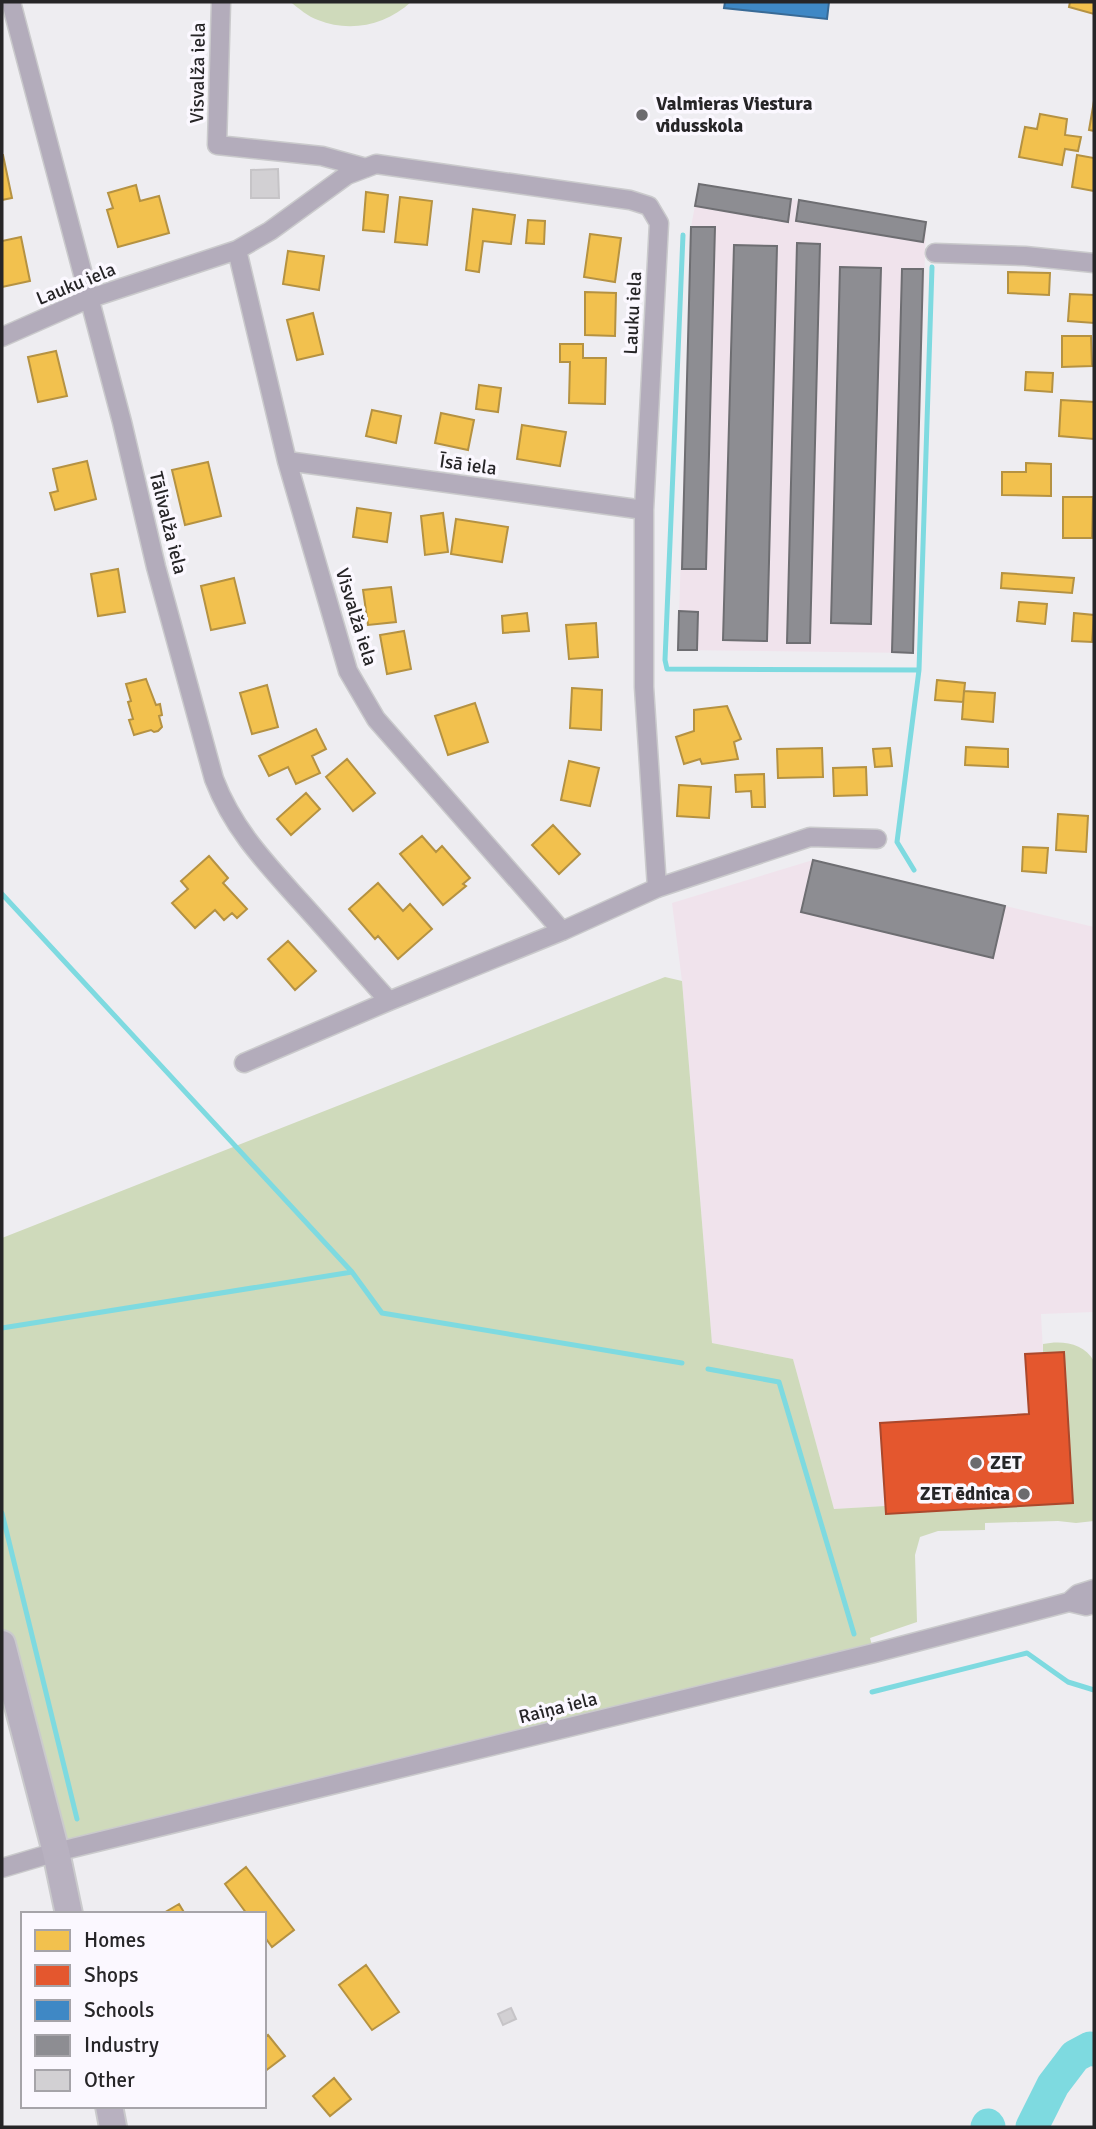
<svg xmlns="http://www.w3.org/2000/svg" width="1096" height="2129" font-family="Signika,sans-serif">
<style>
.industrial{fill:#f0e3ec}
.green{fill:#cfdabb}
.homes{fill:#f2c14e;stroke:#b59242;stroke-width:2}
.shops{fill:#e4572e;stroke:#ab482c;stroke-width:2}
.schools{fill:#3f88c5;stroke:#386a96;stroke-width:2}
.industry{fill:#8d8d92;stroke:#6e6e72;stroke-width:2}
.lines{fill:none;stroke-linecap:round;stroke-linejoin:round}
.stream{stroke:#7edae0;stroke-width:5}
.river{stroke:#7edae0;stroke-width:33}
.building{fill:#d2d0d3;stroke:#c6c4c7;stroke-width:2}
.minor-casing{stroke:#cacacc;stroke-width:21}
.highway-casing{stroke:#cacacc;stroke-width:30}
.minor{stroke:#b3acbb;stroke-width:18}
.highway{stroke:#b8b1c0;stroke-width:26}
.poi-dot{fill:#6c6b6e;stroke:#fbf8ff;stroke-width:2.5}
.labels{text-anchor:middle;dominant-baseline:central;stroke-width:7;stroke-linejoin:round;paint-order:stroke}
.street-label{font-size:19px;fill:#262527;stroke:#fbf8ff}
.poi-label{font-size:19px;font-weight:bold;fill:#262527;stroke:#fbf8ff;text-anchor:start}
</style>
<rect width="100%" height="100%" fill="#eeedf1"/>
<!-- industrial -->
<path class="industrial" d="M699,184L926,222L913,653L678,650L691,227Z
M813,860L1094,927V1312L1041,1314L1043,1353L1025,1355L1029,1414L880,1423L885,1506L834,1509L793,1359L712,1343L682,981L672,903Z"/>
<!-- green -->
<path class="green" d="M290,2H411C386,25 350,33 318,20C308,17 299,8 290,2Z
M665,977L682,981L712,1343L793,1359L834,1509L885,1506L886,1514L1073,1503L1064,1353H1043V1344C1062,1340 1084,1343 1094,1361V1521L1076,1523L1058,1521L985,1523V1530L938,1531L920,1537L915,1555L917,1622L870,1638L874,1653L56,1852L2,1644V1238Z"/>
<!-- homes -->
<path class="homes" d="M1070,2H1094V14L1069,7Z
M1094,101V131L1089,130Z
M1040,114L1067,119L1065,135L1081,137L1078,151L1065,149L1062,165L1019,157L1025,127L1037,129Z
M2,155H3L12,198L2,200Z
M1077,155L1094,158V191L1072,187Z
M136,185L140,201L159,196L169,233L118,247L107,210L113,208L108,193Z
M366,192L388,195L384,232L363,230Z
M400,197L432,201L427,245L395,242Z
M473,209L515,215L511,244L483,241L479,272L466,270Z
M528,220L545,221L544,244L526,243Z
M590,234L621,238L615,282L584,277Z
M21,237L30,281L2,287V241Z
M288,251L324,256L319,290L283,284Z
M1008,272L1050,273L1049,295L1008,293Z
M585,292L616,293L615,336L585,335Z
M1070,294L1094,295V323L1068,321Z
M313,313L323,354L297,360L287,320Z
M1062,336H1091L1092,366L1062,367Z
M560,344H583V358H606L605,404L569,403L570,362H560Z
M56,351L67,396L38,402L28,357Z
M1026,372L1053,373L1052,392L1025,390Z
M479,385L501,388L498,412L476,409Z
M1061,400L1094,402V439L1059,436Z
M372,410L401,416L396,443L366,436Z
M441,413L474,420L468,450L435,443Z
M522,425L566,432L560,466L517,459Z
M87,461L96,499L55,510L50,493L58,491L53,469Z
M208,462L221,516L185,525L172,470Z
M1026,463L1051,464V496L1002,495V472H1026Z
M1063,497H1093L1092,538H1063Z
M357,508L391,513L387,542L353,537Z
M443,513L448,552L425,555L421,516Z
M456,519L508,527L502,562L451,554Z
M118,569L125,612L98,616L91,574Z
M1002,573L1074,578L1072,593L1001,588Z
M234,578L245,623L211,630L201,586Z
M391,587L396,622L368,625L363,590Z
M1019,602L1047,604L1045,624L1017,621Z
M527,613L529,631L503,633L502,616Z
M1074,613L1094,615L1092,642L1072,641Z
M596,623L598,657L569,659L566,625Z
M404,631L411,669L387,674L380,635Z
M146,679L156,705L160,704L162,715L159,716L162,727L158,731L154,732L151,730L134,735L129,720L133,719L128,702L131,701L126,684Z
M937,680L965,683L963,702L935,700Z
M267,685L278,727L252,734L240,693Z
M572,688L602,690L601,730L570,728Z
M964,691L995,693L993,722L962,719Z
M475,703L488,742L448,755L435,716Z
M727,706L741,739L734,742L738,759L702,764L700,759L684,764L676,737L694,731V710Z
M316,729L326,749L312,756L320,773L296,784L288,767L269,776L259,756Z
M966,747L1008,749V767L965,765Z
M822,748L823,777L778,778L777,749Z
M890,748L892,766L875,767L873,749Z
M347,759L375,793L353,811L326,777Z
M569,761L599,768L590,806L561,800Z
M866,767L867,795L834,796L833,768Z
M764,774L765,807H752L751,791L736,792L735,775Z
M679,785L711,787L709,818L677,816Z
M306,793L320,809L291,835L277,819Z
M1058,814L1088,816L1086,852L1056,850Z
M553,825L580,854L559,874L532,845Z
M422,836L436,852L442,846L470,878L463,884L466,886L443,905L400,854Z
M1023,847L1048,848L1046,873L1022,871Z
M209,856L228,878L223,883L247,909L237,918L232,913L224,920L215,910L195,928L172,903L188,889L181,881Z
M378,883L403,911L410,904L432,929L398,959L378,936L375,939L349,909Z
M288,941L316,971L295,990L268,959Z
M246,1867L294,1930L272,1947L264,1936V1914H247L225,1884Z
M179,1904L185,1914H162Z
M366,1965L399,2012L372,2030L339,1985Z
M268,2035L285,2056L264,2072V2038Z
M334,2078L351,2099L330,2116L313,2096Z"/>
<!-- shops -->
<path class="shops" d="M1064,1352L1073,1503L886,1514L880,1423L1029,1414L1025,1354Z"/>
<!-- schools -->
<path class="schools" d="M725,2H829L827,19L724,8Z"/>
<!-- industry -->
<path class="industry" d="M699,184L791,199L788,222L695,206Z
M799,200L926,222L923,242L796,221Z
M691,227H715L706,569H682Z
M797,243L820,244L810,643H787Z
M734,245L777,246L767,641L723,640Z
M840,267L881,268L871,624L831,623Z
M902,269H923L913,653L892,652Z
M679,611L698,612L697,650H678Z
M813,860L1005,906L993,958L801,912Z"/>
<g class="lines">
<!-- stream -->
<path class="stream" d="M683,235L665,660L667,669L919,670
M914,870L897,842L919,670L932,267
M2,894L352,1272L382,1313L682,1363
M2,1328L352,1272
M708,1369L779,1382L854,1634
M2,1513L77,1819
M872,1692L1027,1653L1068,1682L1094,1690"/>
<!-- river -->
<path class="river" d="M987,2127L988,2125L989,2127
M1032,2127L1053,2085L1075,2056L1090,2048L1094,2050"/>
</g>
<!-- building -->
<path class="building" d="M278,169L279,198H251V170Z
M511,2008L516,2019L503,2025L498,2014Z"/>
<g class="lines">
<defs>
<path id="minor" d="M11,2L122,422L156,567L214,779C233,829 265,862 300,901C330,934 359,968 389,1001
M221,2L217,145L322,156L366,168
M237,250L287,461L348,671L376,719L562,931
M935,253L1025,256L1094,263
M2,337L88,299L237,250L270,231L347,175L376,164L630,200L649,206L659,223L644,510V687L657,888
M287,461L644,510
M244,1063L389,1001L562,931L657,888L810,837L877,839
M1069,1602L1078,1594L1094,1589
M2,1868L56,1852L874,1653L1069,1602L1086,1606L1094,1604"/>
<path id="highway" d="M2,1644L56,1852L69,1914
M109,2106L113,2127"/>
</defs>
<!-- minor casing -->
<use href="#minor" class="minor-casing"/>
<!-- highway casing -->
<use href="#highway" class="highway-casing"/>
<!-- minor -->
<use href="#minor" class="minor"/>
<!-- highway -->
<use href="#highway" class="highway"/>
</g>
<!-- markers -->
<g class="poi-dot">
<circle cx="642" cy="115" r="7"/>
<circle cx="976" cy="1463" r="7"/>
<circle cx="1024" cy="1494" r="7"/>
</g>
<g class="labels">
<!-- street labels -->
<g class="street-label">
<text transform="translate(198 73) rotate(-89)">Visvalža iela</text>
<text transform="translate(76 284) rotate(-22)">Lauku iela</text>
<text transform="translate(633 313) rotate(-87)">Lauku iela</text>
<text transform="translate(468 465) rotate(8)">Īsā iela</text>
<text transform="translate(168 523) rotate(76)">Tālivalža iela</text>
<text transform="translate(356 617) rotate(73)">Visvalža iela</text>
<text transform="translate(558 1708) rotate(-14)">Raiņa iela</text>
</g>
<!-- poi labels -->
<g class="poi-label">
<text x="656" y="104">Valmieras Viestura<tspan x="656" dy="22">vidusskola</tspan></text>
<text x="990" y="1463">ZET</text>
<text x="1010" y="1494" text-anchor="end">ZET ēdnica</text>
</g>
</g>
<!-- border -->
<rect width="1096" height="2129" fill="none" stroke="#262527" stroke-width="7"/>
<!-- legend -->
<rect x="21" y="1912" width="245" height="196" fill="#fbf8ff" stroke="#a6a4a9" stroke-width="2"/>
<rect x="35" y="1930" width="35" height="21" fill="#f2c14e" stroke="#a6a4a9" stroke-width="2"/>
<text x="84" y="1947" font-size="21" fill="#262527">Homes</text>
<rect x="35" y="1965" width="35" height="21" fill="#e4572e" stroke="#a6a4a9" stroke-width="2"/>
<text x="84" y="1982" font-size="21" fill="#262527">Shops</text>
<rect x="35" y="2000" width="35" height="21" fill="#3f88c5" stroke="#a6a4a9" stroke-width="2"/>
<text x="84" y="2017" font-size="21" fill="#262527">Schools</text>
<rect x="35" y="2035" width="35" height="21" fill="#8d8d92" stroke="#a6a4a9" stroke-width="2"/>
<text x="84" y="2052" font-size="21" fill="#262527">Industry</text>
<rect x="35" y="2070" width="35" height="21" fill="#d2d0d3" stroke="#a6a4a9" stroke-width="2"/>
<text x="84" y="2087" font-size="21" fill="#262527">Other</text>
</svg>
